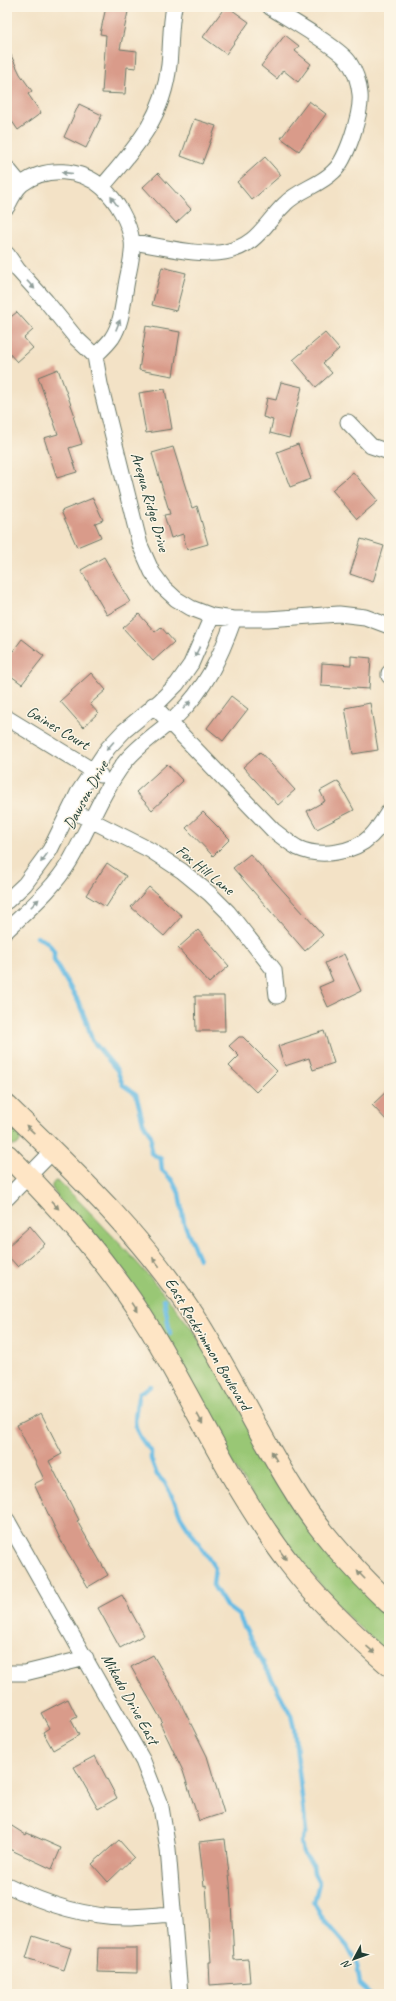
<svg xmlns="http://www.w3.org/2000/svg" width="396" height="2001" font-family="Caveat,sans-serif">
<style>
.green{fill:#99c775;stroke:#5c8254}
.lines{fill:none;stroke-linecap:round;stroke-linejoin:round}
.stream{stroke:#68bce4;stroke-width:4.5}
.building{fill:#d99b8a}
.street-casing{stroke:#697767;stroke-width:17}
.secondary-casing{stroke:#697767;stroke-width:23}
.street{stroke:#fff;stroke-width:15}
.secondary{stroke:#fee5c5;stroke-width:21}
.oneway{fill:#8f9e9a}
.oneway2{fill:#8e917c}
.labels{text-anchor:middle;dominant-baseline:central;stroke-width:3;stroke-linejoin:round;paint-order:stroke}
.street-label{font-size:16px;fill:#1f3d34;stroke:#fcf5e5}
</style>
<rect width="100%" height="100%" fill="#fcf5e5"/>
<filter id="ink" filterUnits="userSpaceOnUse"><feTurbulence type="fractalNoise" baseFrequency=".025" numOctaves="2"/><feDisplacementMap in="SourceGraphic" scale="8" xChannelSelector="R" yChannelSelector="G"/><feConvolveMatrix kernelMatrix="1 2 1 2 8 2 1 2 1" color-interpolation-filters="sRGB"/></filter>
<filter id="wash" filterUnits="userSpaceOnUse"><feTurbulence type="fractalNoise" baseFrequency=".012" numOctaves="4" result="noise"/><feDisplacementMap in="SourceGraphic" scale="16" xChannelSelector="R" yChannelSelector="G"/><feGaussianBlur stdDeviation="0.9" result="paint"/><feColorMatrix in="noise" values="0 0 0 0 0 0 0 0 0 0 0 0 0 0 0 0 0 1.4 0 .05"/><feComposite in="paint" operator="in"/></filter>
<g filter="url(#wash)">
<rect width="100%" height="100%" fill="#f3e2c6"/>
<!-- green -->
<path class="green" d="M7,1119L20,1132L21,1137L19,1144L14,1146L7,1142Z
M55,1181L60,1182C106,1228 152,1276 191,1328L367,1594L389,1614V1655L347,1616L281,1538L52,1188V1185Z"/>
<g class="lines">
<!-- stream -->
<path class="stream" d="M37,937L47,942L54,951V960L78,1001L87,1023L92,1040L117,1070L123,1085L136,1094L143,1122L151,1136V1153L161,1159L162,1170L173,1181L179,1193L184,1223L199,1259
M164,1299L170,1334
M151,1386L139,1393C134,1420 130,1429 151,1451V1459L157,1475L165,1483L176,1504L181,1517L215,1568L213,1585L226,1606L238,1615L291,1715L294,1728L306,1832L301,1842L303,1853L313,1865L314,1874L319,1883L314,1903L321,1916L347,1946L357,1964L360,1984L371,1994"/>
</g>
<g id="blocks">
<!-- building -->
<path class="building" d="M106,7H129L120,49L137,51L136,68L127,67L125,94L102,93L106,35L100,34Z
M225,7H228L249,22L226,54L203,37Z
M285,35L299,46L295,51L311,64L298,82L283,70L277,79L261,66Z
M7,47L20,74L32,91L28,94L41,113L18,130L7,114Z
M309,101L326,114L299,151L281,138Z
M79,104L102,115L86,148L64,137Z
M194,119L216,126L202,164L181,156Z
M265,157L281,175L252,200L237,182Z
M158,173L191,209L176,223L143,187Z
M162,267L186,273L176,311L152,305Z
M17,312L33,330L24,338L33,348L17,362L7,351V320Z
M146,326L180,332L173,376L139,370Z
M325,333L339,349L323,363L332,373L316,387L293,360Z
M58,369L75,416H73L82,444L69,448L77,472L57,478L44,438L58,434L38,377Z
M281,382L302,387L289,438L270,433L273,420L263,417L267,398L276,400Z
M165,389L172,429L146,433L139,393Z
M298,444L311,479L290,487L277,452Z
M173,447L192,508L197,506L208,544L187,550L183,534L171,538L164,515L170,514L152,453Z
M353,472L378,501L357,519L332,490Z
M93,498L103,520L95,523L101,537L77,547L61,511Z
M361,539L384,546L373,582L350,574Z
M104,557L130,602L107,615L81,570Z
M139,614L155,632L161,627L174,642L153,661L123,628Z
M22,639L44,656L22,684L7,673V659Z
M351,656L371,658L369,689L321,686L322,663L351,665Z
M91,673L106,690L90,704L98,713L83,727L60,701Z
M231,696L248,709L223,741L207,728Z
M370,703L378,750L353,754L345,708Z
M260,752L295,790L278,805L243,767Z
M167,764L183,781L152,810L136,792Z
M338,781L354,810L317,829L307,811L325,801L320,791Z
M203,812L230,839L213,856L186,828Z
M250,854L323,935L305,951L233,868Z
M107,863L126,876L106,907L86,895Z
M149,887L182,916L164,936L131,907Z
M198,930L229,966L209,983L178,948Z
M344,954L361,991L328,1007L319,987L333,981L325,963Z
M195,996H224L225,1031H196Z
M324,1031L334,1063L313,1070L309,1058L285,1066L278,1046Z
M239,1037H243L277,1071L256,1092L229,1066L239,1056L229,1046Z
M389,1089V1123L372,1105Z
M30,1226L45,1244L18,1267L7,1255V1247Z
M41,1413L62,1454L49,1461L79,1520L77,1521L108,1575L88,1587L62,1543L34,1484L44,1479L17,1425Z
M122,1595L144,1635L120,1648L98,1608Z
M153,1655L178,1698L207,1756L224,1813L199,1821L183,1771L160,1723L162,1721L131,1667Z
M68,1699L77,1717L71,1720L79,1735L53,1750L43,1732L49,1728L41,1713Z
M95,1756L117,1798L98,1809L74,1767Z
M7,1823L26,1835L27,1833L61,1848L52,1869L7,1848Z
M225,1839L230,1883L234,1960L248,1959L250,1982L210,1985L209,1962H211L206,1885L204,1886L199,1842Z
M119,1840L134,1857L108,1882L92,1864Z
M33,1936L71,1948L64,1970L26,1958Z
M98,1948H137V1973L97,1972Z"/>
</g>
</g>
<g filter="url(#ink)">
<use href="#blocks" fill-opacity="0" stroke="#697767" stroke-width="1"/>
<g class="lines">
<defs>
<path id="street" d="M7,168L21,185
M102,187C135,148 163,119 169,65C171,46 170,26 174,7
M7,207C11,199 15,190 22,184C45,166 81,168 103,188C117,201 129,222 132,241C134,255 128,272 126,286C123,303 122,323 112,338C107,345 101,350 95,356
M132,242C157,245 201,257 225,252C258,245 264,224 285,204C298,190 319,186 333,172C347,160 362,112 360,94C359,83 355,71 349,62C340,48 287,18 270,7
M7,254L18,270L46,301L76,338L95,356L100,384L140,545L152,572L163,587L176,599L191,608L212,616L234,619H268L339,614L365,617L389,626
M348,422L371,446L389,452
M389,673V676
M153,705L273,830C281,836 289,843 298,848C320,858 354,853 371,836C378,829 384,819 389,811
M7,718L100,775
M71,810L150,850L182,871L210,894L228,912L274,970L277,996
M7,901L25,884L50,850L78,793L108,748L124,731L160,701L177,684L191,664L212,616
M7,930C29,909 54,888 70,861C89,828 101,794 124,763C138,745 159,732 176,717C206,688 220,658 234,619
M7,1198L53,1151
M7,1520L143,1761L161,1807L168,1849L180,1994
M7,1673H25L86,1658
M7,1885C43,1903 84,1917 125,1917C141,1917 157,1915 174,1914"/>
<path id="secondary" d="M7,1106C73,1171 142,1235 192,1313C229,1370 257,1432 293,1489C318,1531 354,1569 389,1603
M7,1155C61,1209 110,1264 150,1329C197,1407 234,1492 290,1564C319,1602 353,1634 389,1665"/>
</defs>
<!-- street casing -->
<use href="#street" class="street-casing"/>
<!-- secondary casing -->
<use href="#secondary" class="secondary-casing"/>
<!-- street -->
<use href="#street" class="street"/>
<!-- secondary -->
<use href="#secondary" class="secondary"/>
</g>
<!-- one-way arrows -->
<defs><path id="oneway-solid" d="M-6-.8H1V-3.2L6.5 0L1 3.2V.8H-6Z"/></defs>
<g class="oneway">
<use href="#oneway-solid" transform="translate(67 173) rotate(-174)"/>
<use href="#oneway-solid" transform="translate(114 201) rotate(-125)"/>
<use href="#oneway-solid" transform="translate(31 285) rotate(47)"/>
<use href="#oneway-solid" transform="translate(118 325) rotate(-68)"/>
<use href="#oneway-solid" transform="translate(197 652) rotate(116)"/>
<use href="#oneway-solid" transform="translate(187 705) rotate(-46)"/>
<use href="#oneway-solid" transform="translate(110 746) rotate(131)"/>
<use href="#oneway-solid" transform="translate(44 858) rotate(126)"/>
<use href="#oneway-solid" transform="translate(35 903) rotate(-45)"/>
</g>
<g class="oneway2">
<use href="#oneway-solid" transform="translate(30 1129) rotate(-136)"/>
<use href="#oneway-solid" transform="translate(55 1205) rotate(47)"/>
<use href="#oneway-solid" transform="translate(156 1262) rotate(-127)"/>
<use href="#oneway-solid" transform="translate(135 1307) rotate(57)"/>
<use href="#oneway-solid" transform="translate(200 1419) rotate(61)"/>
<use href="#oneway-solid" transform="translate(274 1456) rotate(-119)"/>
<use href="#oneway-solid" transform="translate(283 1555) rotate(55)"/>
<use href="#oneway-solid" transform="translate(361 1575) rotate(-134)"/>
<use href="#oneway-solid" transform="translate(371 1650) rotate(41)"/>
</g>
</g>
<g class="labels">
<!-- street labels -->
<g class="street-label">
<text transform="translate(150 502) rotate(74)">Arequa Ridge Drive</text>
<text transform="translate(58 728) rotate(31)">Gaines Court</text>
<text transform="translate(86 795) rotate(-61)">Dawson Drive</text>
<text transform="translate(205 870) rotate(39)">Fox Hill Lane</text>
<text transform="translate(208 1344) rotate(59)">East Rockrimmon Boulevard</text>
<text transform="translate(130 1699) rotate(61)">Mikado Drive East</text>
</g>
</g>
<!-- margin -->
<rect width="396" height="2001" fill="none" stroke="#fcf5e5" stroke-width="24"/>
<!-- north arrow -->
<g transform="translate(354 1959) rotate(229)" stroke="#fcf5e5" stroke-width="3" paint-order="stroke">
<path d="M0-3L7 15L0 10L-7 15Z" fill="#1f3d34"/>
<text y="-6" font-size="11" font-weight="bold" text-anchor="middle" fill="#1f3d34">N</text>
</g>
</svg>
